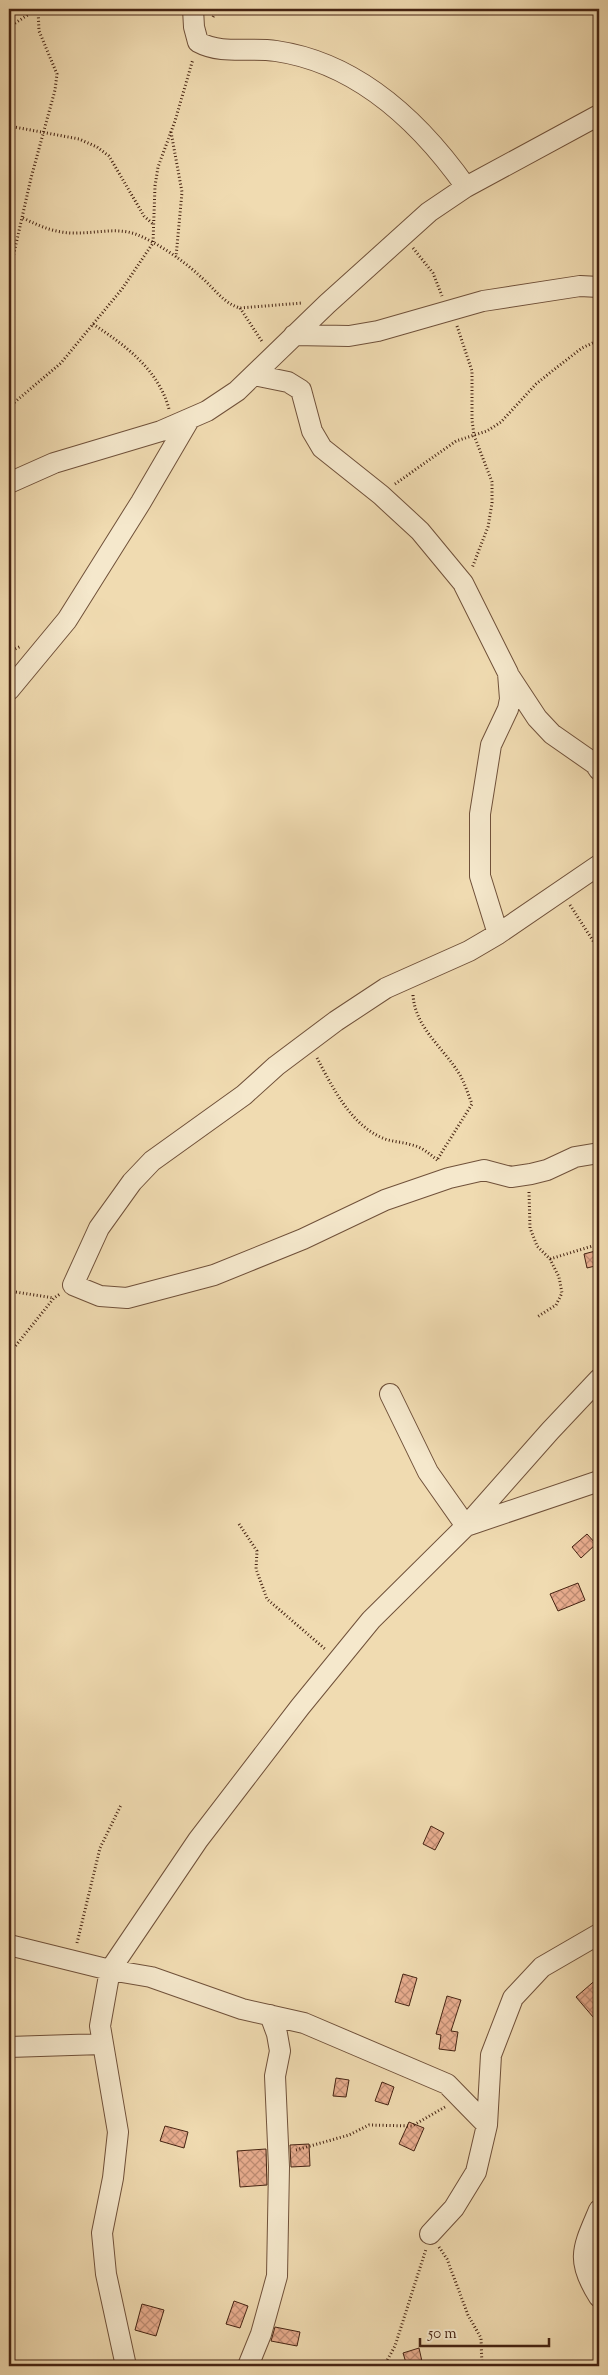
<svg xmlns="http://www.w3.org/2000/svg" width="608" height="2375" font-family="'Sorts Mill Goudy',serif">
<style>
.building{fill:url(#building-cross-hatch);stroke:#452312}
.lines{fill:none;stroke-linecap:round;stroke-linejoin:round}
.minor-casing{stroke:#70513a;stroke-width:22}
.path{stroke:#452312;stroke-width:3;stroke-dasharray:1 2.5;stroke-linecap:butt}
.minor{stroke:#f5e8cc;stroke-width:20}
</style>
<defs>
<pattern id="building-cross-hatch" width="8" height="8" patternUnits="userSpaceOnUse" patternTransform="scale(1.25)"><rect width="8" height="8" fill="#e8ad8f"/><path d="M0 0l8 8M0 8l8-8" fill="none" stroke="#be8c73"/></pattern>
</defs>
<rect width="100%" height="100%" fill="#f0dbb1"/>
<filter id="stains"><feTurbulence type="fractalNoise" baseFrequency=".004" numOctaves="4"/><feColorMatrix values="0 0 0 0 .2 0 0 0 0 .09 0 0 0 0 .02 0 0 0 .5 -.17"/></filter>
<radialGradient id="worn" r=".72"><stop offset=".6" stop-color="#630" stop-opacity="0"/><stop offset="1" stop-color="#630" stop-opacity=".3"/></radialGradient>
<!-- building -->
<path class="building" d="M599,1250V1265L587,1268L584,1254Z
M587,1534L596,1544L581,1558L572,1547Z
M578,1583L585,1600L558,1611L550,1594Z
M431,1826L444,1833L435,1850L423,1844Z
M403,1974L417,1978L409,2006L395,2002Z
M599,1977V2024L576,1997Z
M447,1996L461,2000L451,2031L458,2032L455,2051L439,2049L441,2035L436,2034Z
M336,2078L349,2080L346,2097L333,2096Z
M382,2082L394,2087L388,2105L375,2101Z
M409,2122L424,2128L414,2151L399,2144Z
M165,2126L188,2132L184,2148L160,2141Z
M309,2144L310,2166L291,2167L290,2145Z
M266,2149L267,2185L240,2187L237,2151Z
M234,2301L248,2306L240,2328L226,2324Z
M142,2304L164,2310L156,2336L135,2330Z
M275,2327L300,2332L297,2346L271,2341Z
M419,2348L423,2366H407L403,2353Z"/>
<g class="lines">
<defs>
<path id="minor" d="M193,9L194,27L198,42C222,55 250,47 276,51C358,63 420,122 466,187
M294,335L349,336L378,331L483,301L580,286L599,287
M254,375L288,382L301,390L312,431L322,448L381,495L420,531L463,583L508,673L510,699L508,709L491,745L480,814V876L498,934
M9,483L54,463L161,431L207,411L237,391L327,304L429,212L466,187L599,115
M510,677L537,718L552,734L595,764L599,770
M9,690L67,620L141,502L189,420
M599,865L498,934L469,951L386,988L336,1021L276,1066L244,1095L152,1161L132,1182L99,1228L73,1285L100,1296L127,1298L214,1275L303,1239L385,1200L449,1178L484,1170L511,1177L531,1174L547,1170L575,1157L599,1153
M390,1394L428,1472L466,1526L599,1481
M9,1945L110,1970L151,1977L242,2009L304,2023L447,2084L487,2125
M9,2047L102,2044
M599,2210C583,2248 575,2259 599,2297
M430,2234L454,2208L476,2172L487,2125L491,2055L513,1998L542,1967L599,1934
M126,2366L106,2274L102,2233L113,2178L118,2132L100,2026L110,1970L198,1840L300,1707L371,1620L466,1526L550,1431L599,1379
M248,2366L261,2334L277,2276L279,2167L275,2076L280,2051L277,2034L270,2015"/>
</defs>
<!-- minor casing -->
<use href="#minor" class="minor-casing"/>
<!-- path -->
<path class="path" d="M591,9L599,22
M213,17L217,9
M9,27L37,9
M9,126L79,139L97,147L109,156L144,216L154,225
M171,132L182,192L176,257
M23,218C41,227 58,234 78,233C98,233 119,227 138,235C161,245 184,261 202,278C215,289 223,303 240,308L302,303
M413,248L433,273L442,296
M9,275L31,178L55,90L57,74L39,31L38,9
M240,308L263,343
M93,324C126,346 158,369 169,409
M457,326L472,371V420L474,435L492,482V503L488,527L472,568
M9,407L61,363L122,289L153,243L155,186L158,167L175,121L193,59
M395,484L456,441L487,431L501,422L536,384L556,368L582,348L599,340
M9,652L21,646
M570,905L599,950
M413,995C415,1028 444,1048 460,1075C465,1084 468,1094 472,1104L437,1160
M317,1058C333,1088 351,1126 385,1139C394,1142 403,1142 412,1145C422,1147 430,1154 438,1161
M529,1192L530,1228L537,1246L550,1259L559,1277L562,1293L556,1305L537,1317
M550,1259L599,1244
M9,1291L54,1298
M9,1354L54,1298L60,1294
M239,1524L257,1551L256,1569L267,1599L325,1649
M77,1943L100,1848L121,1805
M296,2150L349,2135L369,2125L412,2126L445,2107
M439,2247L447,2259L468,2315L481,2338L482,2366
M384,2366L395,2346L426,2249"/>
<!-- minor -->
<use href="#minor" class="minor"/>
</g>
<!-- margin -->
<rect width="608" height="2375" fill="none" stroke="#f0dbb1" stroke-width="30"/>
<rect x="10" y="10" width="588" height="2355" fill="none" stroke="#452312" stroke-width="2.5"/>
<rect x="15" y="15" width="578" height="2345" fill="none" stroke="#452312"/>
<!-- scale -->
<path d="M420 2338v8h129v-8" fill="none" stroke="#452312" stroke-width="2.5"/>
<text x="428" y="2338" font-size="15" fill="#452312" stroke="#f5e8cc" stroke-width="4" paint-order="stroke">50 m</text>
<rect width="100%" height="100%" filter="url(#stains)"/>
<rect width="100%" height="100%" fill="url(#worn)"/>
</svg>
